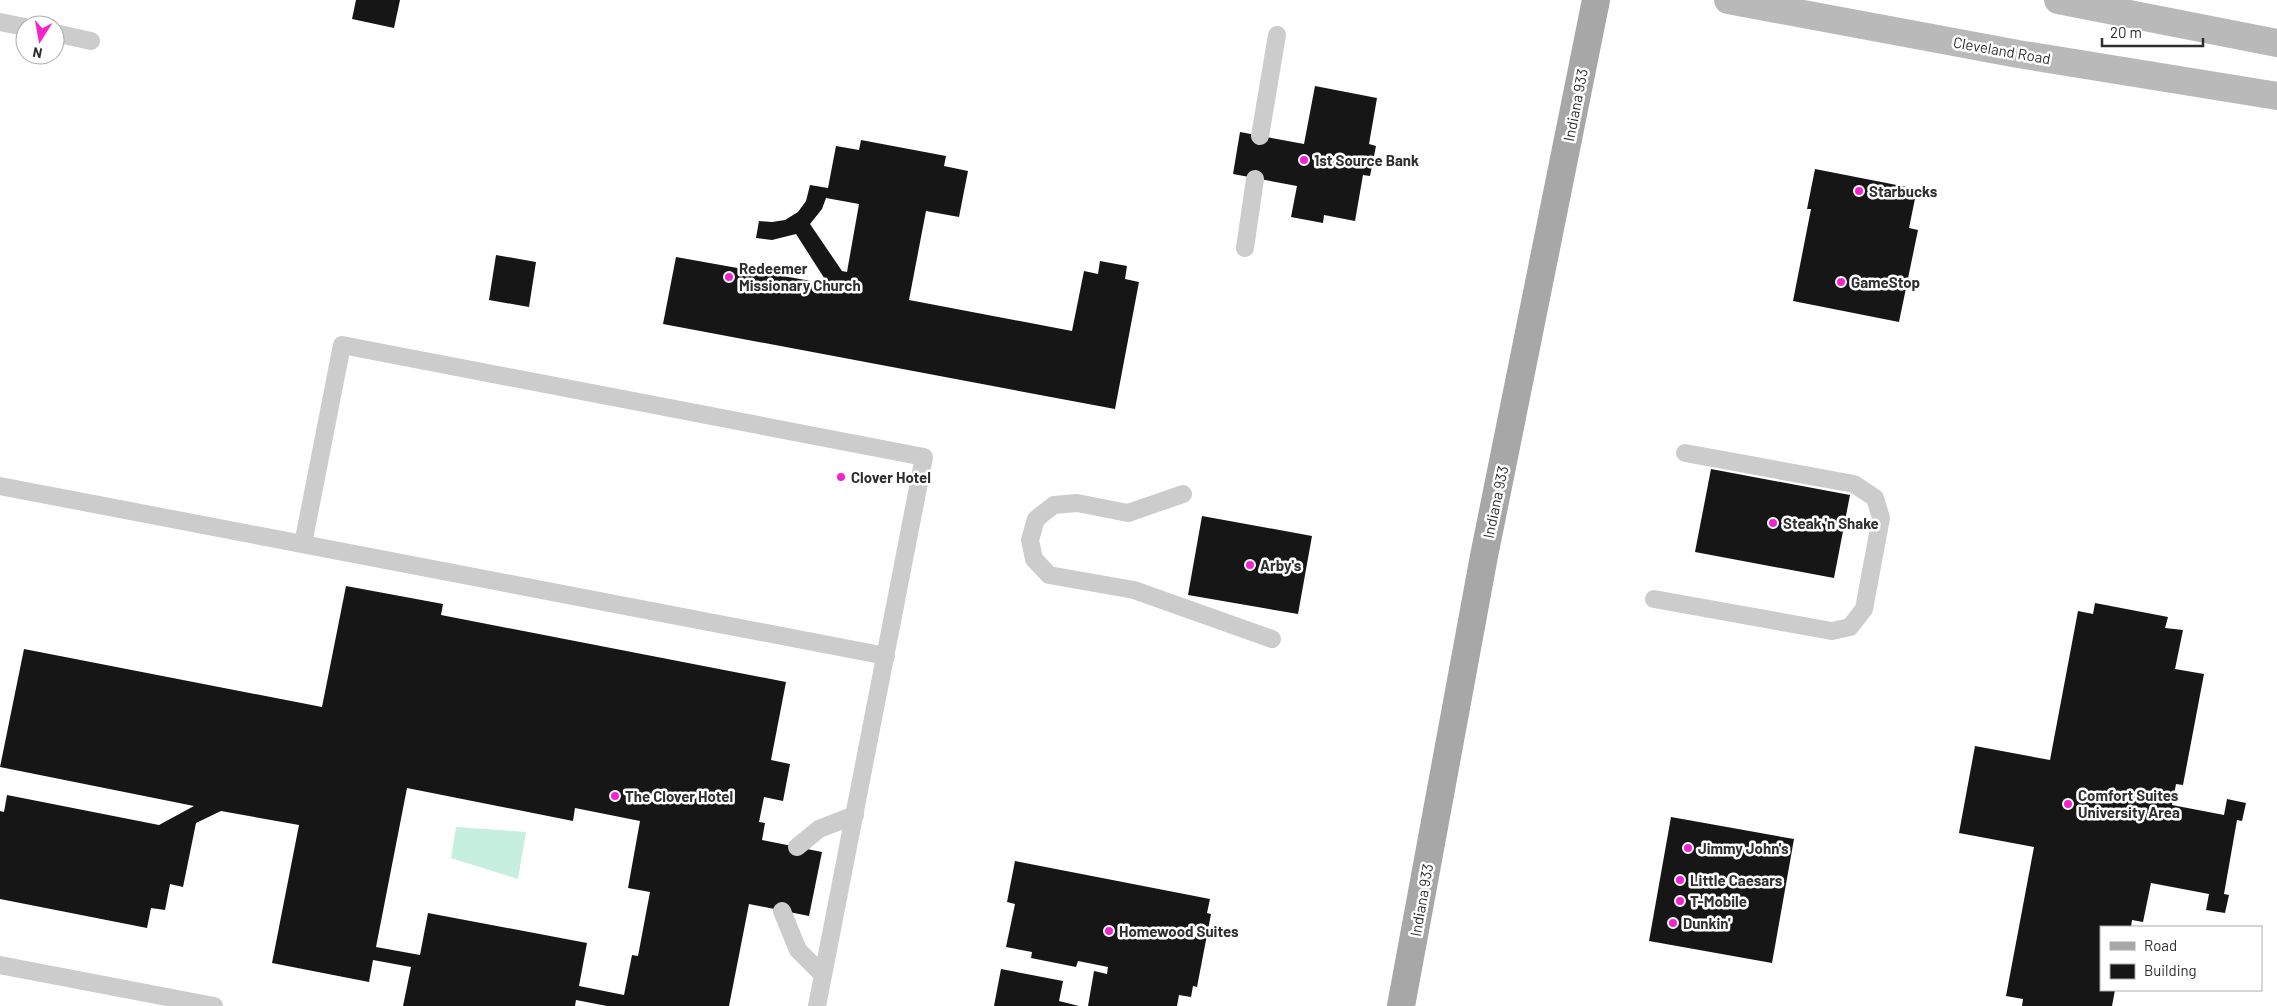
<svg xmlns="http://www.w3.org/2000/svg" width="2277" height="1006" font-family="Barlow,sans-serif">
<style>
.water{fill:#c6efe0}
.building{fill:#161616;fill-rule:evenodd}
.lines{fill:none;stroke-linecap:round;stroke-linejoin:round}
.service{stroke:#ccc;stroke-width:18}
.secondary{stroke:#b9b9b9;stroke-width:28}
.primary{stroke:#a7a7a7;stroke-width:28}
.poi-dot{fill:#f423cd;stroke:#fff;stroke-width:2}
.labels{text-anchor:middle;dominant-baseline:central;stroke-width:5;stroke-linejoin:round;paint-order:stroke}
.street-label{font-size:15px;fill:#2f2f2f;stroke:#fff}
.poi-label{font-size:15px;font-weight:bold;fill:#2f2f2f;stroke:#fff;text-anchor:start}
</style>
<rect width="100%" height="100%" fill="#fff"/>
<!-- water -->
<path class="water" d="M456,827L526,832L518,879L451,858Z"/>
<!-- building -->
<path class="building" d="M356,0H400L394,28L352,19Z
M1315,86L1377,98L1369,144L1376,146L1370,176L1363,175L1355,221L1324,215L1323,223L1291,217L1297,186L1233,174L1240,132L1304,144Z
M861,140L946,156L944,166L968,171L959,217L926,211L909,300L1072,331L1084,271L1098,274L1100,261L1127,266L1125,279L1139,282L1115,409L663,324L676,257L828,284L796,234L772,240L756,238L759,221L772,222L785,220L798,212L806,201L810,185L828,188L836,146L859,150ZM826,198L859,204L847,272L842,271L810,224L822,209Z
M1815,169L1917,189L1909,228L1918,230L1899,322L1793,301L1811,209H1807Z
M496,255L536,262L529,307L489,300Z
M1711,469L1850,495L1834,578L1695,552Z
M1202,516L1312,536L1298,614L1188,595Z
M346,586L443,604L441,615L786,682L771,760L790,764L783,801L764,797L759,822L765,823L762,840L822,852L809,916L749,904L729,1006H607L576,1000L575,1006H403L411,967L373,960L369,982L272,963L299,825L221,811L196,823L183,887L170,884L165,910L151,908L147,928L0,899V811L4,812L7,795L159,825L194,806L0,767L24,649L322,707ZM407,788L573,821L575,808L640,821L628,888L650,892L638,956L632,955L624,995L579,986L587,943L428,913L420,955L376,947Z
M2095,603L2168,617L2165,628L2183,630L2175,669L2204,674L2183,785L2176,784L2172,805L2224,815L2227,799L2246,803L2242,821L2237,820L2224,894L2229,895L2225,913L2206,910L2209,894L2151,883L2143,922L2132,920L2131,927H2101V990H2115L2112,1006H2022L2023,999L2006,996L2034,847L1959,833L1975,746L2050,760L2078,611L2093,614Z
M1671,817L1794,839L1772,963L1649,941Z
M1015,861L1210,899L1207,913L1211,914L1197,987L1193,986L1191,997L1179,995L1177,1006H1088L1094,971L1107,974L1108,967L1078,961L1076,967L1031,958L1032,952L1006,947L1015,904L1007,902Z
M1001,969L1063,981L1059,1001L1079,1006H994Z"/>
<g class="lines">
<!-- service -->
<path class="service" d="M0,22L25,27
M55,33L91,41
M1260,136L1277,35
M1245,248L1255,179
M0,486L886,656
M1183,494L1128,513L1077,503L1054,505L1036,519L1030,540L1034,559L1049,575L1134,590L1272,639
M303,544L342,345L924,457L817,1006
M1654,599L1832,631L1850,627L1864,609L1881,518L1875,498L1854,484L1685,453
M797,847L819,829L855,815
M782,911L798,950L823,975
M0,965L214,1006"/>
<!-- secondary -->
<path class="secondary" d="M1728,0L2018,54L2277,96
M2058,0L2277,43"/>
<!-- primary -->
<path class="primary" d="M1401,1006L1484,556L1596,0"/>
</g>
<!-- markers -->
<g class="poi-dot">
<circle cx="1304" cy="160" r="5"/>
<circle cx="1859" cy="191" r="5"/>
<circle cx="729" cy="277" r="5"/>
<circle cx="1841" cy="282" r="5"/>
<circle cx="841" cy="477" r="5"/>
<circle cx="1773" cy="523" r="5"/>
<circle cx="1250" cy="565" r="5"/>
<circle cx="615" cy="796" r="5"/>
<circle cx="2068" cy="804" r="5"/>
<circle cx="1688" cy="848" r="5"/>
<circle cx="1680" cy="880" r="5"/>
<circle cx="1680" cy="901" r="5"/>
<circle cx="1673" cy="923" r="5"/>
<circle cx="1109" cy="931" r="5"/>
</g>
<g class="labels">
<!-- street labels -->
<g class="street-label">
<text transform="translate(2002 50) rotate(10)">Cleveland Road</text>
<text transform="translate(1575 105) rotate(-79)">Indiana 933</text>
<text transform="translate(1495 502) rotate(-78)">Indiana 933</text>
<text transform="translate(1421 900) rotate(-80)">Indiana 933</text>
</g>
<!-- poi labels -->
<g class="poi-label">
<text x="1314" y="160">1st Source Bank</text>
<text x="1869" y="191">Starbucks</text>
<text x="739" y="268">Redeemer<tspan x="739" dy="17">Missionary Church</tspan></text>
<text x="1851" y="282">GameStop</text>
<text x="851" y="477">Clover Hotel</text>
<text x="1783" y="523">Steak 'n Shake</text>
<text x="1260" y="565">Arby's</text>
<text x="2078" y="795">Comfort Suites<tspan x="2078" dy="17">University Area</tspan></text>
<text x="625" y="796">The Clover Hotel</text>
<text x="1698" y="848">Jimmy John's</text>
<text x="1690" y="880">Little Caesars</text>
<text x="1690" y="901">T-Mobile</text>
<text x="1683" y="923">Dunkin'</text>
<text x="1119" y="931">Homewood Suites</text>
</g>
</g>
<!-- legend -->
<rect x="2100" y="926" width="162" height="65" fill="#ffffff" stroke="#acacac"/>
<rect x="2110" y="942" width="25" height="8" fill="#a7a7a7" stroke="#acacac"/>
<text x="2144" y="951" font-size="15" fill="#2f2f2f">Road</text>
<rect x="2110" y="964" width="25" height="15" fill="#161616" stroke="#acacac"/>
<text x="2144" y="976" font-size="15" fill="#2f2f2f">Building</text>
<!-- north arrow -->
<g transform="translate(40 40) rotate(191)"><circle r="24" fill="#ffffff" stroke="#acacac"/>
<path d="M0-4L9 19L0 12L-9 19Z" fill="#f423cd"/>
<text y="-8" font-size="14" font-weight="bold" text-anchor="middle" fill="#2f2f2f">N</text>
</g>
<!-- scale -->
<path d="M2102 38v8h101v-8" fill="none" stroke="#2f2f2f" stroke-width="2.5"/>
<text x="2110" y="38" font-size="15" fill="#2f2f2f" stroke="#ffffff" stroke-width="4" paint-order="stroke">20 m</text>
</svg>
